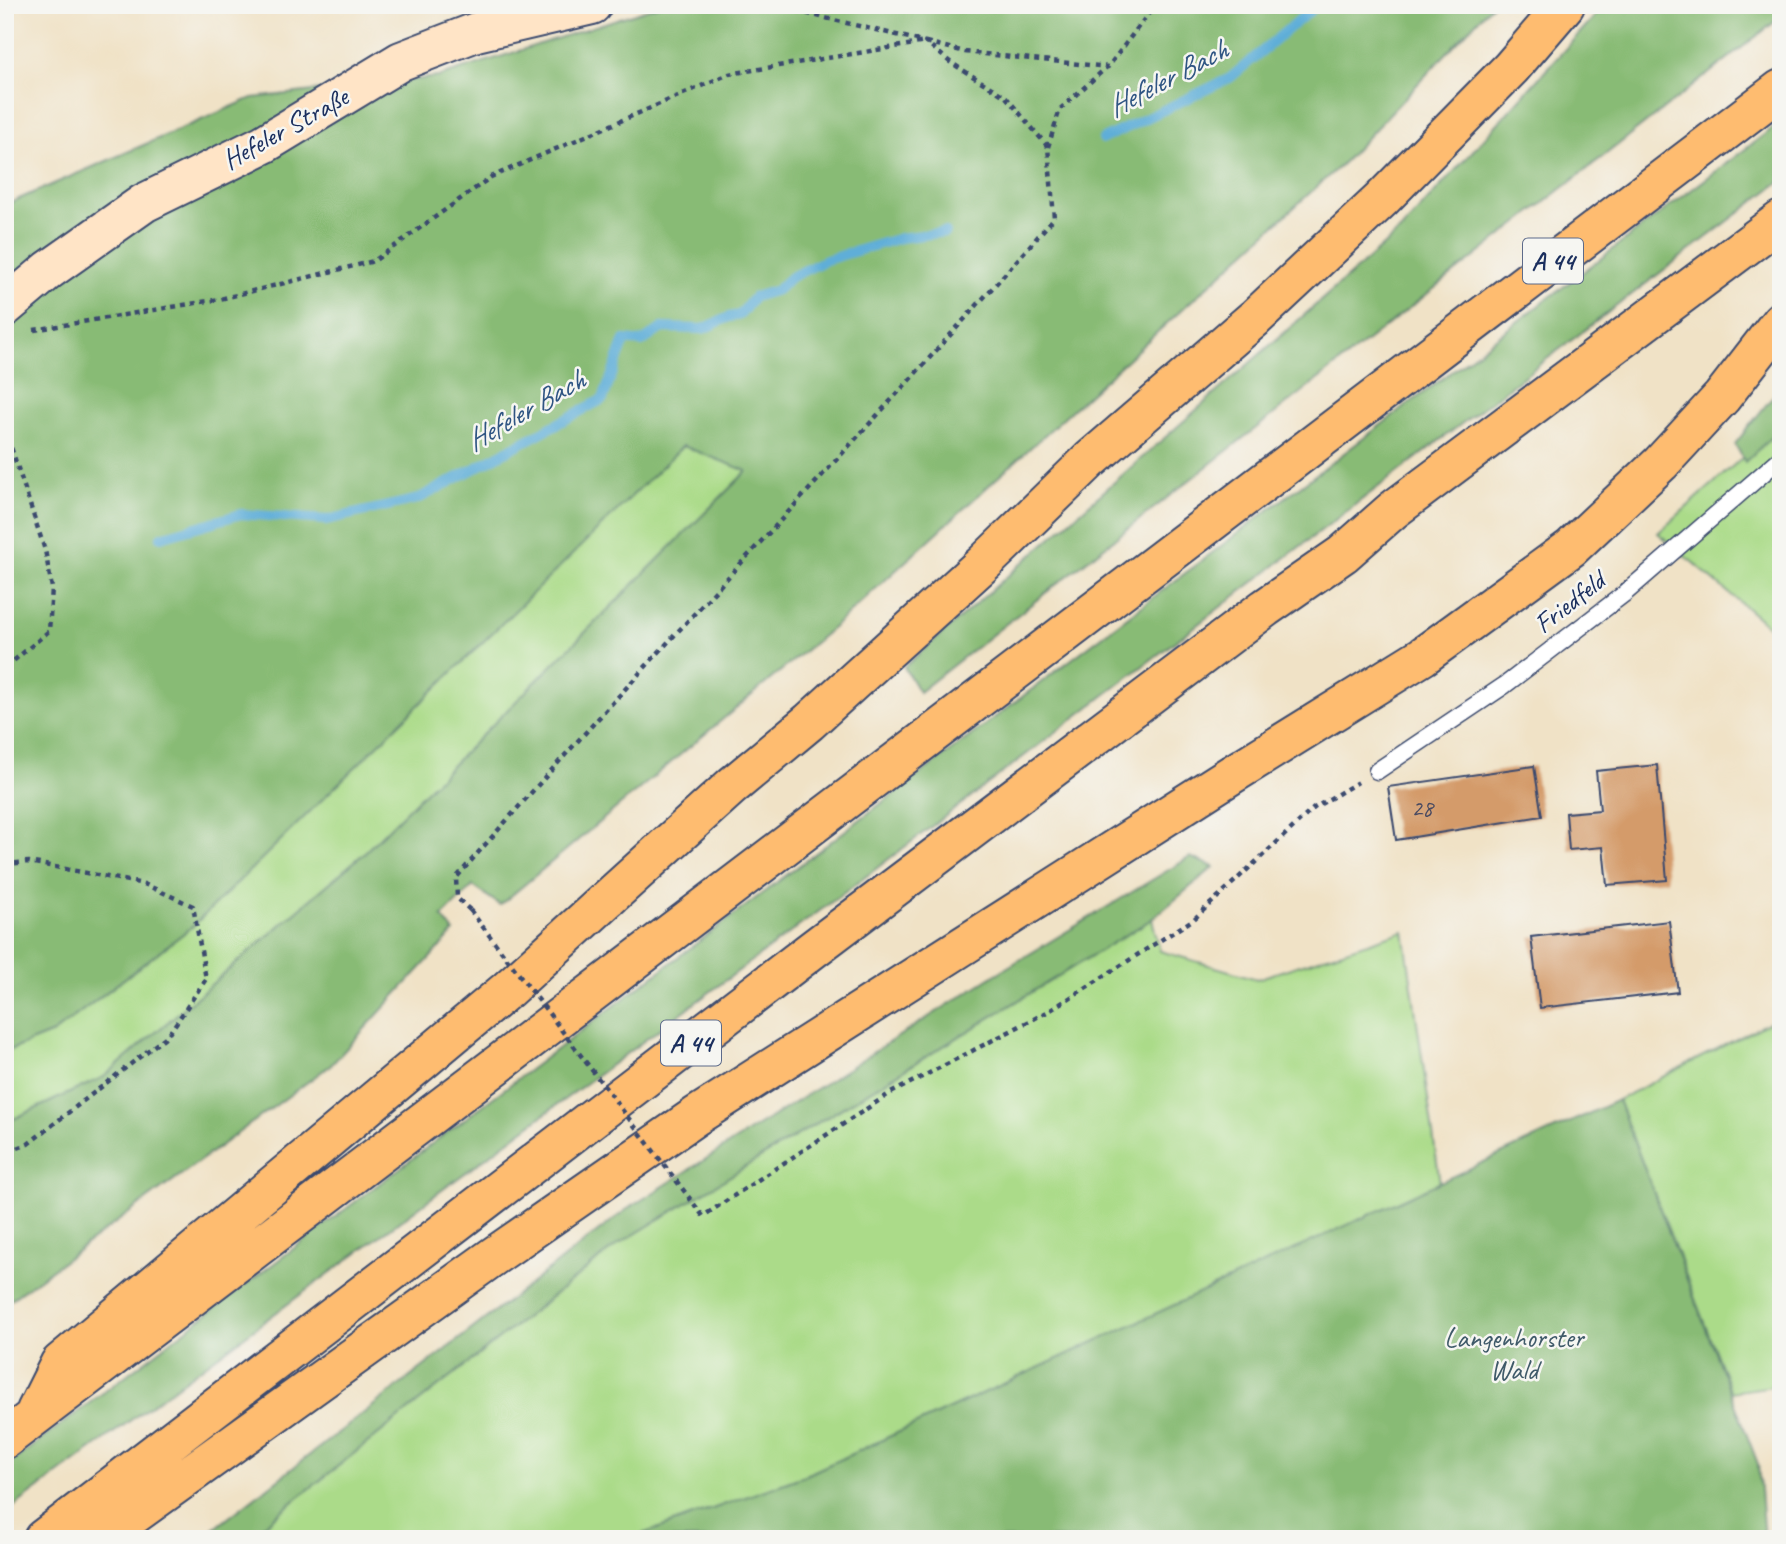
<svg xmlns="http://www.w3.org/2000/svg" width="1786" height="1544" font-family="Caveat,sans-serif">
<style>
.green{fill:#abdb89;stroke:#638574;stroke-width:2}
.forest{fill:#88bb75;stroke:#52756a;stroke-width:2}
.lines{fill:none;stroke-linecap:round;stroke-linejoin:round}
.stream{stroke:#5eaed8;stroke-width:10}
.building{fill:#d49b6b}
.service-casing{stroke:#3b4a6e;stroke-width:19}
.secondary-casing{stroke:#3b4a6e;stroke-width:42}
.motorway-casing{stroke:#3b4a6e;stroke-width:42}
.path{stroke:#3b4a6e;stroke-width:4.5;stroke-dasharray:5 5;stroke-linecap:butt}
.service{stroke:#fff;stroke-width:16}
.secondary{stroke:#ffe4c6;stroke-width:38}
.motorway{stroke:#febc70;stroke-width:38}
.path-bridge{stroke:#3b4a6e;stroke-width:4.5;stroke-dasharray:5 5;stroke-linecap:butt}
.labels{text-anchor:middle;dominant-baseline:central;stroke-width:5;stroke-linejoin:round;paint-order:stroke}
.number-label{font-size:24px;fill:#494a61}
.shield{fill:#f6f6f2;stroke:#5d6b8a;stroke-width:2}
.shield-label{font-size:26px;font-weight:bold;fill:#1b2f5e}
.street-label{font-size:28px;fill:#1b2f5e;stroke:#f6f6f2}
.park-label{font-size:28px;fill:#3f5a69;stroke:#f6f6f2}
.water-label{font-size:30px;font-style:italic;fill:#2f5583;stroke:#f6f6f2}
</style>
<rect width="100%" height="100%" fill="#f6f6f2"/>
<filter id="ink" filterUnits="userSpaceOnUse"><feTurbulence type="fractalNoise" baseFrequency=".0143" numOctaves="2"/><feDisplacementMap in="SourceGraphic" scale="14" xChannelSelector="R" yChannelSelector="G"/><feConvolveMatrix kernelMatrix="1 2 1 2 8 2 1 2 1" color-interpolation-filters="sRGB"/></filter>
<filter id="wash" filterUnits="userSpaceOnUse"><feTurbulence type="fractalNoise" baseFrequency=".00686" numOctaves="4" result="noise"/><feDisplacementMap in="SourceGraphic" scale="28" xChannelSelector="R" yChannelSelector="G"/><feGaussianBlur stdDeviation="1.57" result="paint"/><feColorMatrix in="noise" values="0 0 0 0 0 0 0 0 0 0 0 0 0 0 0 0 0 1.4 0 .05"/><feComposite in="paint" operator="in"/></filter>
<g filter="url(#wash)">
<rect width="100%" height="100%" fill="#f0e2c6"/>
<!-- green -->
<path class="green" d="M1781,423V637L1658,533Z
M683,445L747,471L362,855L104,1077L5,1123V1052L53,1033L193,926Z
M1152,919L1160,951L1257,979L1404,931L1440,1183L804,1476L629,1539H246L617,1245Z
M1781,1016V1385L1731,1392L1618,1100Z"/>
<!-- forest -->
<path class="forest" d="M660,5H1492L1345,161L837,624L500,905L473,886L442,917L454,932L332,1064L5,1304V1123L104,1077L362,855L747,471L683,446L193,926L53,1033L5,1052V205L252,98L438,77Z
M1605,5H1781V17L919,692L904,667L1401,230Z
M1781,122V181L856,884L5,1513V1467Z
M1781,386V428L1745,462L1735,444Z
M1190,857L1214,867L1152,919L617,1245L246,1539H201L626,1210L993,976Z
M1618,1100L1758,1464L1764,1539H629L804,1476Z"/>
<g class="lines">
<!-- stream -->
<path class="stream" d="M1103,139L1230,78L1317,5
M161,537L241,514L327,520L418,499L603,399L625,340L642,342L662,328L703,329L729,317L740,315L754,297L777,290L791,277L826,260L900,238L945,232"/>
</g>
<g id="blocks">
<!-- building -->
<path class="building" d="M1657,765L1667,880L1607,885L1603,847L1569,850L1566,813L1600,810L1596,771Z
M1534,766L1542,816L1396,840L1388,787Z
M1669,921L1678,992L1540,1008L1531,937Z"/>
</g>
</g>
<g filter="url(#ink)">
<use href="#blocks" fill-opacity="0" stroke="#3b4a6e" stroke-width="2"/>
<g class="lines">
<defs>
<path id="service" d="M1377,771L1505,685L1624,594L1781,458"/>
<path id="secondary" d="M5,307L49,270L144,203L264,144L401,61L476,32L592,5"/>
<path id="motorway" d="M36,1411L60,1363L507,990L732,786L809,722L985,562L1090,460L1255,318L1381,200L1511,68L1565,5
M5,1439L1781,89
M43,1539L812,950L1265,608L1343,554L1393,510L1781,220
M100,1539L494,1256L696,1116L1231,775L1423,656L1571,548L1661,463L1722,397L1781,321"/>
</defs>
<!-- service casing -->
<use href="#service" class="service-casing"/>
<!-- secondary casing -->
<use href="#secondary" class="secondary-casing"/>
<!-- motorway casing -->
<use href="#motorway" class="motorway-casing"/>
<!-- path -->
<path class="path" d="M1048,147L1060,109L1107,67
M34,330L220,299L374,261L491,177L729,74L926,42L965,52L1108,67L1155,5
M5,429L45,550L52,588L49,631L5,668
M5,864L29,862L144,884L193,906L206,979L168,1035L28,1144L5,1153
M470,910L457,898L456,878C651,654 859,442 1054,218L1048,147L1006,97L950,62L926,42L771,5
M694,1204L703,1216L889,1094L1049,1011L1194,919L1314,808L1358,782"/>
<!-- service -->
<use href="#service" class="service"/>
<!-- secondary -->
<use href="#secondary" class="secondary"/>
<!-- motorway -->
<use href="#motorway" class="motorway"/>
<!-- path-bridge -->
<path class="path-bridge" d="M470,910L694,1204"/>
</g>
</g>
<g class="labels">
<!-- number labels -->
<g class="number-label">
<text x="1422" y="808">28</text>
</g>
<!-- shield labels -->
<g class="shield">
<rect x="1523" y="238.5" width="60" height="45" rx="5"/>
<rect x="661" y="1020.5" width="60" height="45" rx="5"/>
</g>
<g class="shield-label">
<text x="1553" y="261">A 44</text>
<text x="691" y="1043">A 44</text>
</g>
<!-- street labels -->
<g class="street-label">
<text transform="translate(285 128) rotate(-29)">Hefeler Straße</text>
<text transform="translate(1569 602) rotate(-38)">Friedfeld</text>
</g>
<!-- park labels -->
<g class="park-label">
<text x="1514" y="1337">Langenhorster<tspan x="1514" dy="32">Wald</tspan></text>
</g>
<!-- water labels -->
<g class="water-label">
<text transform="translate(1167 78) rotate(-28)">Hefeler Bach</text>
<text transform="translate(525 410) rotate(-30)">Hefeler Bach</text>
</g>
</g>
<!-- margin -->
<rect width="1786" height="1544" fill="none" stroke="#f6f6f2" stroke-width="28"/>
</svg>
